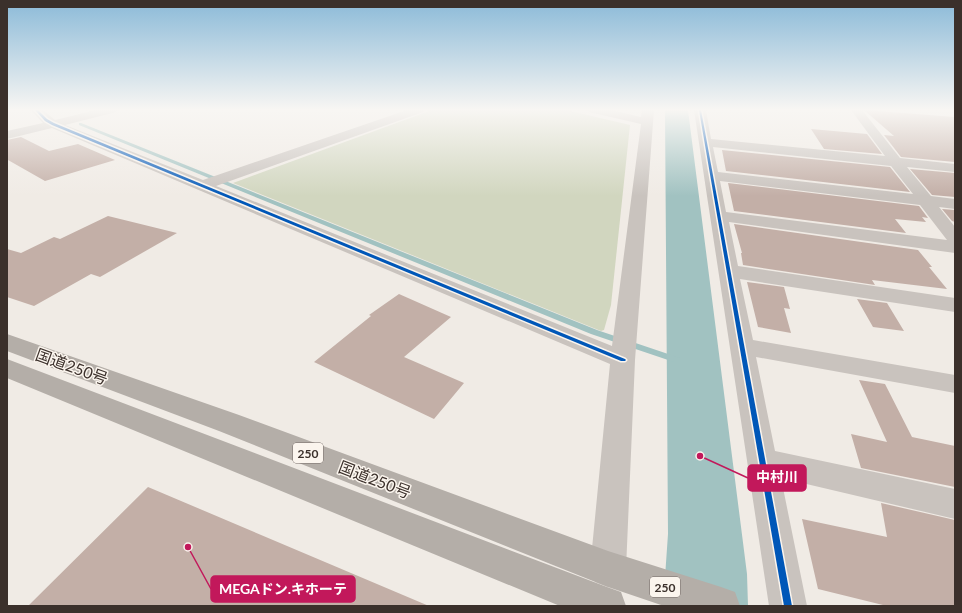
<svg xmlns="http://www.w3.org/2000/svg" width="962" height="613" font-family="Lato,'Noto Sans JP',sans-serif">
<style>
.green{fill:#d1d6bf}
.water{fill:#a1c2c1}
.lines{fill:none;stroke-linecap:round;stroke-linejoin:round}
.stream{fill:#a1c2c1;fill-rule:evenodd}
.building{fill:#c3afa7}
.minor{fill:#c9c3be;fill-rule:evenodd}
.tertiary{fill:#c9c3be;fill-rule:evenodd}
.trunk{fill:#b4aea8;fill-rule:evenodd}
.cycleway-casing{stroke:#fbf5ee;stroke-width:3}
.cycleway{fill:#0057b8;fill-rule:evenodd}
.labels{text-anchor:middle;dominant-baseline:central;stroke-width:3;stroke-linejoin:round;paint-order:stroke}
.shield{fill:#fbf5ee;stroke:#756b66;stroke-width:1}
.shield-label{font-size:12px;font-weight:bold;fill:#3b302b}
.near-street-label{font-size:16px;fill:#3b302b;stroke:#fbf5ee}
.leader{fill:none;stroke:#c2185b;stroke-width:1.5}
.callout-dot{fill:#c2185b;stroke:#fbf5ee;stroke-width:1.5}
.callout{fill:#c2185b;stroke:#c2185b;stroke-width:1.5}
.callout-label{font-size:14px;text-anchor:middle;font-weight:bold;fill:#fff}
</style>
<rect width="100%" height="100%" fill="#f0ebe5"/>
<!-- green -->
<path class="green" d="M432,110H566L630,125L611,305L604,330L601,331L233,183Z"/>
<!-- water -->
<path class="water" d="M665,110H688L747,574L748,606H663L668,534Z"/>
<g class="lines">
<!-- stream -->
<path class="stream" d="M81,123L597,330L680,358L682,360L680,362H674L591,334L79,125V123Z"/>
</g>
<!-- building -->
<path class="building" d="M864,110L955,117V162L901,157L884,135L894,136Z
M811,129L867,134L882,154L824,149Z
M21,137L49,151L78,144L115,160L45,181L8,160L7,140Z
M722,150L890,167L910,192L726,171Z
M910,169L955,173V197L932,195Z
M728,183L919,206L928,218L922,217L926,222L895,219L906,233L734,211Z
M942,209L955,210V222L952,221Z
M108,216L177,233L100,277L91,274L34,306L7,297V249L21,253L54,237L60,239Z
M734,224L918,250L932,267H929L947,289L872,280L875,285L743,265L741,253H742Z
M747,282L784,287L790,309L784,308L791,333L758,327Z
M399,294L451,317L404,357L464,383L434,419L314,362L371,316L369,315Z
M857,299L887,303L904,331L873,327Z
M859,380L885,384L912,437L955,446V487L861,468L851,434L887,442Z
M148,487L429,606H28Z
M881,503L955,520V606H887L818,589L802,519L887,537Z"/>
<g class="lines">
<!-- minor -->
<path class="minor" d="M694,110H706L711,139L885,156L851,110H862L900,158L955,164V172L907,167L931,196L955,199V209L939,207L955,227V253L729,222L738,266L955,298V312L740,279L753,340L955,375V393L756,357L775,451L955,489V519L781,478L807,606H769ZM713,147L891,166L913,194L718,172ZM720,181L920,205L947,240L726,212Z"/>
<!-- tertiary -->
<path class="tertiary" d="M31,110H43L55,120L96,110H117L116,112L65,125L203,180L407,110H424L423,112L216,186L612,346L641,124L589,112L588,110H610L641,117L642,110H654L635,360L626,569L621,582L608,587L595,582L590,569L610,364L52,128L7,139V131L43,123Z"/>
<!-- trunk -->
<path class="trunk" d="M7,334L239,415L608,551L721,587L735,592L740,606H664L608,587L219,431L7,351Z
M7,359L607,587L621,592L626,606H560L7,378Z"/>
<defs>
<path id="cycleway" d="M38,110L47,119L54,123L625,359L626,360L625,361H621L52,125L45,121L35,110Z
M699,110H701L792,606H784Z"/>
</defs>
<!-- cycleway casing -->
<use href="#cycleway" class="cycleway-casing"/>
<!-- cycleway -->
<use href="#cycleway" class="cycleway"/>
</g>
<!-- sky -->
<linearGradient id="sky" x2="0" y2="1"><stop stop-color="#8bbad8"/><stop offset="0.56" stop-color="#f8f6f3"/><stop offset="1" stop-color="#f8f6f3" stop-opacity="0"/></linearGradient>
<rect width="962" height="196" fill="url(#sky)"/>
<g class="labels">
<!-- shield labels -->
<g class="shield">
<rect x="293" y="443" width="30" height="20" rx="3"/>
<rect x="650" y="577" width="30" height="20" rx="3"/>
</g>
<g class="shield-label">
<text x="308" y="453">250</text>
<text x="665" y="587">250</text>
</g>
<!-- near-street labels -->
<g class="near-street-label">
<text transform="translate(72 366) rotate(20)">国道250号</text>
<text transform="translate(375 479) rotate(21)">国道250号</text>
</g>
</g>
<!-- callouts -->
<path class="leader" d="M700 456L748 478M188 547L211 589"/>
<g class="callout-dot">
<circle cx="700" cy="456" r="4"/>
<circle cx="188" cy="547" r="4"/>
</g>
<g class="callout">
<rect x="748" y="465" width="58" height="26" rx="4"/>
<rect x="211" y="576" width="144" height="26" rx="4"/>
</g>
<g class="callout-label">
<text x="777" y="482">中村川</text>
<text x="283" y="594">MEGAドン.キホーテ</text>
</g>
<!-- border -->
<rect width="962" height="613" fill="none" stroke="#3b302b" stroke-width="16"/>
</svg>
